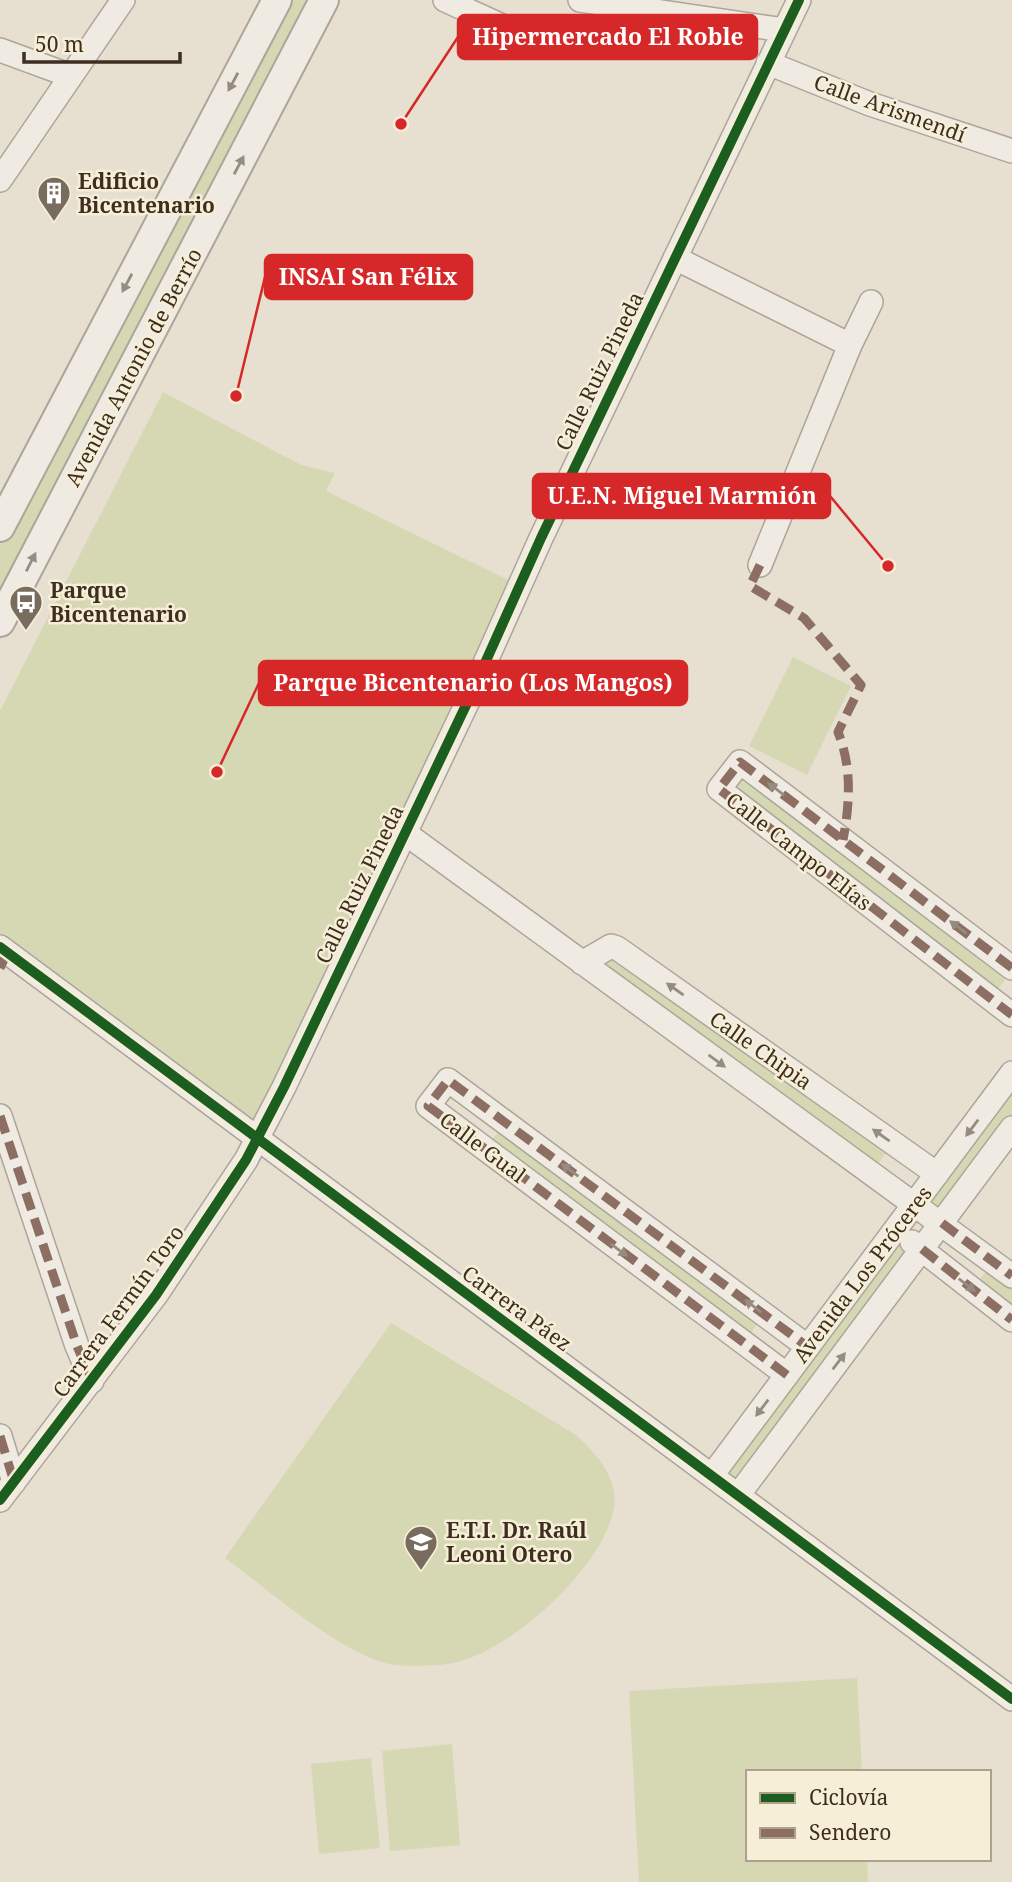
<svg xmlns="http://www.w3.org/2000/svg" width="1012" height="1882" font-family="'Noto Serif',serif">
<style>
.green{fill:#d6d7b3}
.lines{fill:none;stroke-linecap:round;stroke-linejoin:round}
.minor-casing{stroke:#ada599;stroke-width:26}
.tertiary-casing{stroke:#ada599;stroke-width:32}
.minor{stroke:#efebe3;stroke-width:23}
.tertiary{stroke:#efebe3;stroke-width:28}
.quiet{stroke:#8d6e63;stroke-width:9;stroke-dasharray:18 9;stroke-linecap:butt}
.cycleway-casing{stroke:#f7eed8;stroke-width:15}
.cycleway{stroke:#1b5e20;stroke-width:10}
.oneway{fill:#968c82}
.labels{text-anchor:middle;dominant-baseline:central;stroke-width:5;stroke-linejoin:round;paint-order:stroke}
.street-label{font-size:21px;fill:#3d2e20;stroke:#f7eed8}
.poi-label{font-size:21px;font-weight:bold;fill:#3d2e20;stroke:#f7eed8;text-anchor:start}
.leader{fill:none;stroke:#d62828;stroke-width:2.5}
.callout-dot{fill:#d62828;stroke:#f7eed8;stroke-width:2.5}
.callout{fill:#d62828;stroke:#d62828;stroke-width:2.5}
.callout-label{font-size:23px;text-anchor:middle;font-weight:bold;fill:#fff}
</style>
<rect width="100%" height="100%" fill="#e7e0d1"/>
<!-- green -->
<path class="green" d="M277,0H324L0,622V527Z
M163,392L301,465L335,473L326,491L520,586L257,1139L0,947V711Z
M793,657L851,686L807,775L749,746Z
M740,762L1012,970L991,999L719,789Z
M617,948L893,1143L872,1172L582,963Z
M1012,1073V1128L942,1223L915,1203Z
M506,1122L764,1314L744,1343L485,1149Z
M895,1229L922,1249L739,1494L713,1474Z
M993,1262L1012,1276V1320L973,1289Z
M391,1323L576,1435C597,1454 621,1481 613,1512C600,1570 511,1651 453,1663C441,1666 401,1667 389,1664C340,1653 267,1589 225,1558Z
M857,1678L862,1772H748V1859H867L868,1882H639L629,1691Z
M452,1744L460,1845L390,1851L382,1751Z
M371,1758L380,1848L319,1854L311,1764Z"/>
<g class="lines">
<defs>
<path id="minor" d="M445,0L533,40
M580,0L784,30
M0,50L71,76
M768,63L870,104L1012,151
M0,180L123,0
M675,258L850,345L760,565
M850,345L871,302
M405,833L1012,1276
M0,947L1012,1699
M582,963L611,946L617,948L937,1174
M1012,968L740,762L719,789L1012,1015
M0,1116L77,1346L92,1381
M912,1242L1012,1320
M787,1375L428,1106L448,1080L808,1347
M0,1436L14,1482
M713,1474L1012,1073
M739,1494L1012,1128
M0,1500L156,1295L246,1160L284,1087L468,701L541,538L799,0"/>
<path id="tertiary" d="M0,527L277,0
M0,622L324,0"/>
</defs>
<!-- minor casing -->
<use href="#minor" class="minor-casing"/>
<!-- tertiary casing -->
<use href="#tertiary" class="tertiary-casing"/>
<!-- minor -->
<use href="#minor" class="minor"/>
<!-- tertiary -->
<use href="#tertiary" class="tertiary"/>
<!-- quiet -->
<path class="quiet" d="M760,565L750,586L804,618L861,685L838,732C852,767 850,803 843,840
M0,968L7,953
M1012,968L740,762L719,789L1012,1015
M0,1116L77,1346L92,1381
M942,1223L1012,1276
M922,1249L1012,1320
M787,1375L428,1106L448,1080L808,1347
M0,1436L14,1482"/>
<defs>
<path id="cycleway" d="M0,947L1012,1699
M0,1500L156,1295L246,1160L284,1087L468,701L541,538L799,0"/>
</defs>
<!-- cycleway casing -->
<use href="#cycleway" class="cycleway-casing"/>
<!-- cycleway -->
<use href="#cycleway" class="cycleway"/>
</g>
<!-- one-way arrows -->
<defs><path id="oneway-solid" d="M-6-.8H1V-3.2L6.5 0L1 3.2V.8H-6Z" transform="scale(1.75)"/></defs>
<g class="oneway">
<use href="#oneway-solid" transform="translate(233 82) rotate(118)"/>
<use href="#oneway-solid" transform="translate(239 165) rotate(-62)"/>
<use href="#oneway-solid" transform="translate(127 283) rotate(118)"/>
<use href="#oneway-solid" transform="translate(31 562) rotate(-63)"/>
<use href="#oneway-solid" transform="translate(776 789) rotate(-143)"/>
<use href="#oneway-solid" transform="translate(958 927) rotate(-143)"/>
<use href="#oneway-solid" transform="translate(675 989) rotate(-145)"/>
<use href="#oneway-solid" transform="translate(717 1061) rotate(36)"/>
<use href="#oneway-solid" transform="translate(972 1128) rotate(127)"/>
<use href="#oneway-solid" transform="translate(881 1135) rotate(-145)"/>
<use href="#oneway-solid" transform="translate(570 1170) rotate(-143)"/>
<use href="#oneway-solid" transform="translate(619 1250) rotate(37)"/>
<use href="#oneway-solid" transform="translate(967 1285) rotate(38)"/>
<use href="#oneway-solid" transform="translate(753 1306) rotate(-143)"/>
<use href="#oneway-solid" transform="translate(839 1361) rotate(-53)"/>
<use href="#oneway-solid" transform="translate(762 1408) rotate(127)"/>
</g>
<!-- icons -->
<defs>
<symbol id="building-pin" viewBox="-11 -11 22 30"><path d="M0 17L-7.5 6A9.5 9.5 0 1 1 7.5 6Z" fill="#786c5e" stroke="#f7eed8"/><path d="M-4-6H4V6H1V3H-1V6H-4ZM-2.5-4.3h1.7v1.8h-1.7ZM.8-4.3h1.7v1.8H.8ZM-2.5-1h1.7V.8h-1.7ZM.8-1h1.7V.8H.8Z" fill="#fff"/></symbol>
<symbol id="bus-pin" viewBox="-11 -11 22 30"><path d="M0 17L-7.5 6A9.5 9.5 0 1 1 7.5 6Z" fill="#786c5e" stroke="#f7eed8"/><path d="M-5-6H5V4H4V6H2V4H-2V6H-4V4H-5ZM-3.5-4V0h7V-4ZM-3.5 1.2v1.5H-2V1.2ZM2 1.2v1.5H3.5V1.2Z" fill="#fff"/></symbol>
<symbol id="university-pin" viewBox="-11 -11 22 30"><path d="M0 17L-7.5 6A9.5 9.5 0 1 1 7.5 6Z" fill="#786c5e" stroke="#f7eed8"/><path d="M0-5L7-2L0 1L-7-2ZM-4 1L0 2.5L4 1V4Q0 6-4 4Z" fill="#fff"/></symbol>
</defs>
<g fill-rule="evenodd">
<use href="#building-pin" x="35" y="174" width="38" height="52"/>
<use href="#bus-pin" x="7" y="583" width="38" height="52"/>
<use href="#university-pin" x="402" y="1523" width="38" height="52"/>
</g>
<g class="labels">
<!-- street labels -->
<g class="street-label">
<text transform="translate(890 108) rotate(20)">Calle Arismendí</text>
<text transform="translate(133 367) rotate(-62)">Avenida Antonio de Berrío</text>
<text transform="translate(599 371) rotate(-64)">Calle Ruiz Pineda</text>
<text transform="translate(799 851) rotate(38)">Calle Campo Elías</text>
<text transform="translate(359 884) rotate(-64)">Calle Ruiz Pineda</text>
<text transform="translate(761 1050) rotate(35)">Calle Chipia</text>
<text transform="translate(483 1147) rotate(37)">Calle Gual</text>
<text transform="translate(862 1274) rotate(-53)">Avenida Los Próceres</text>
<text transform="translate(517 1308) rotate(36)">Carrera Páez</text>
<text transform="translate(118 1311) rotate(-54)">Carrera Fermín Toro</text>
</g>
<!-- poi labels -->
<g class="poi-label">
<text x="78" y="181">Edificio<tspan x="78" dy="24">Bicentenario</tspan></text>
<text x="50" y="590">Parque<tspan x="50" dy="24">Bicentenario</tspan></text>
<text x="446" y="1530">E.T.I. Dr. Raúl<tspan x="446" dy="24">Leoni Otero</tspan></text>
</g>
</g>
<!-- callouts -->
<path class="leader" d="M401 124L458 37M236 396L265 277M888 566L830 496M217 772L259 683"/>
<g class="callout-dot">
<circle cx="401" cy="124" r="7"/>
<circle cx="236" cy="396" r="7"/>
<circle cx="888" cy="566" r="7"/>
<circle cx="217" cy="772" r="7"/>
</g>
<g class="callout">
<rect x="458" y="15" width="299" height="44" rx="7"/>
<rect x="265" y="255" width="207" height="44" rx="7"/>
<rect x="533" y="474" width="297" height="44" rx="7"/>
<rect x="259" y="661" width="428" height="44" rx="7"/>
</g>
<g class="callout-label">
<text x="608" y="45">Hipermercado El Roble</text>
<text x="368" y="285">INSAI San Félix</text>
<text x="682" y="504">U.E.N. Miguel Marmión</text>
<text x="473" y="691">Parque Bicentenario (Los Mangos)</text>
</g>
<!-- legend -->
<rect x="746" y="1770" width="245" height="91" fill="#f7eed8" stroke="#ada18e" stroke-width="2"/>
<rect x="760" y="1793" width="35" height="10" fill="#1b5e20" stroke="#ada18e" stroke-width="2"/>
<text x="809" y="1805" font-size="21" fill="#3d2e20">Ciclovía</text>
<rect x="760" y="1828" width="35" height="10" fill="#8d6e63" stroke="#ada18e" stroke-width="2"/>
<text x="809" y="1840" font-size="21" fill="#3d2e20">Sendero</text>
<!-- scale -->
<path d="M24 52v10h156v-10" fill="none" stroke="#3d2e20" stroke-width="3.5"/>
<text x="35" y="52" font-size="21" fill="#3d2e20" stroke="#f7eed8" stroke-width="5" paint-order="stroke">50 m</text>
</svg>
